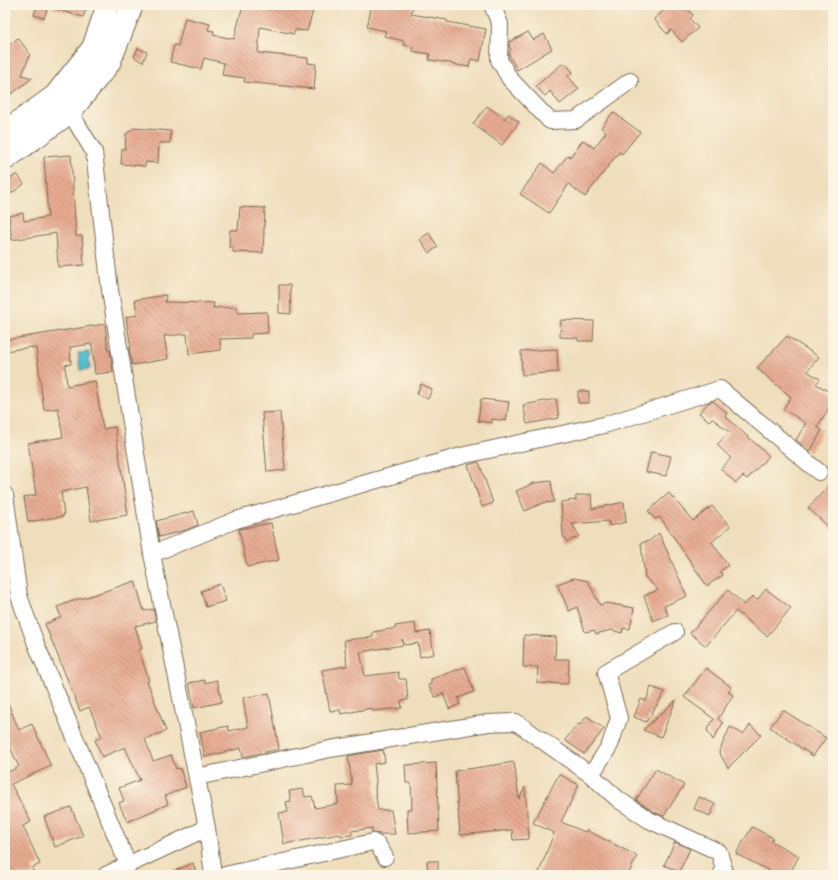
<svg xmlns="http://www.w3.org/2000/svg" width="838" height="880" font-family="'Libre Caslon Text',serif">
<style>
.water{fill:#52bdcd;stroke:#467476}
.building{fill:url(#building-back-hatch)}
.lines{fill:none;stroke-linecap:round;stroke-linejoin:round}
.street-casing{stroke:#7a6955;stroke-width:18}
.secondary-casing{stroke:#7a6955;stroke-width:24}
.street{stroke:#fff;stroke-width:16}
.secondary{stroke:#fff;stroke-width:22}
</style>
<defs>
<pattern id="building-back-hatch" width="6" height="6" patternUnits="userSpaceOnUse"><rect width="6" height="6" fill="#e7ac92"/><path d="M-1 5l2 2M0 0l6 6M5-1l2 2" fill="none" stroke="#bc8c77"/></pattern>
</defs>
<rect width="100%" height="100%" fill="#fcf5e5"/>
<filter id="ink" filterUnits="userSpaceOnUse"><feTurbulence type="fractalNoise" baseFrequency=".025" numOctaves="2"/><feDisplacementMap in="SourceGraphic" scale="8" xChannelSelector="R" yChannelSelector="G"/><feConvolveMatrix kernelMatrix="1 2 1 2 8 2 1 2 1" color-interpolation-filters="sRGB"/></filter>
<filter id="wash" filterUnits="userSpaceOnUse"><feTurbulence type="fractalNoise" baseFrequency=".012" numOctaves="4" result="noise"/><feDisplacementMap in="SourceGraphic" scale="16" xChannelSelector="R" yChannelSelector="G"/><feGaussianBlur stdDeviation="0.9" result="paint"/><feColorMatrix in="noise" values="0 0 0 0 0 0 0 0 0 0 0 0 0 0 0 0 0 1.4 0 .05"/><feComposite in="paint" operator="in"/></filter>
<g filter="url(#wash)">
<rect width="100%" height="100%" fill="#efdebc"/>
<!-- water -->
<path class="water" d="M89,352L90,369L80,370L78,353Z"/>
<g id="blocks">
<!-- building -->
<path class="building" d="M37,5H49L44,18L34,15Z
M52,5H88L83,17L52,8Z
M243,5H282L313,11L307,31L295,30L294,34L260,27L258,53L308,58V63L316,64L314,89L244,82L245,78L222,75L224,63L204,58L201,69L170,62L174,45L178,46L185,18L210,24L208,30L214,31L213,35L234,39Z
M372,5H413L411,14L447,20V22L486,29L480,61L471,59L469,67L451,64V63L429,60L430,54L412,51L413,47L403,45L404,41L384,36L386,31L367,27Z
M670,5H684L693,15L690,19L698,28L682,42L671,30L667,34L654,19Z
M528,32L533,40L544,34L552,49L517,70L509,55V52L511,50L509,46V42Z
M18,38L30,54L22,75L32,78L5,99V48Z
M138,48L147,52L143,62L134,57Z
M562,64H566L573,72L568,76L579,89L560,104L550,91L545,96L536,86Z
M487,106L505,119L508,114L519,122L502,145L473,124Z
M613,112L640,132L622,154L619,152L585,197L569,184L549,213L520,194L542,163L554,173L568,155L570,157L583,140L594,148L606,132L601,128Z
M134,128L171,131L170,143H159L158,163L146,162L145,166L121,164L122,149H125L126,134Z
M71,155L76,236H82L84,265L58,267L56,233L12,240L9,216L23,213L24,221L48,217L44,157Z
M17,174L24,184L5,198V182Z
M240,207L265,208L263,253L233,252V247H229L230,230H238Z
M429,233L438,247L429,253L420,239Z
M279,285H290L291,314L279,313Z
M166,295L165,302L214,303L213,308L236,307L237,313L267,312L268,333L251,334V338L220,339L221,350L189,354L187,334L164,336L168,359L132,365L129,348H131L126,317L137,315L135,300Z
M561,320L594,321L593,341H578V338L560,337Z
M105,324L108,351L110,350L113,372L95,374L92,344L70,347L71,364L65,365L67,386L95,381L103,429L115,427L128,515L91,521L86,487L61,492L64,516L28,522L24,497L36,495L28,443L63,437L58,408L44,410L36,348H32V347L5,351V340Z
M787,336L819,357L807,371L820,379L816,384L833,394V402L817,427L822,430L810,452L796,440L806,423L783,409L791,397L757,368Z
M557,349L558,372L522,375L521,351Z
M421,384L432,389L428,399L417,394Z
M578,391H589V403H578Z
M481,399L509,402L506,421L492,419V423L478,421Z
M556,399L559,418L527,424L523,405Z
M713,401L727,413L725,416L769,456L747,479L743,476L736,483L721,469L731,458L717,445L729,432L712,418L709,421L699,413L708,403Z
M280,412L285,470L267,472L262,413Z
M651,452L671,456L666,476L646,472Z
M479,462L493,503L482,507L468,465Z
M551,481L554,502L543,503L525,511L516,491L534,483Z
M833,481V531L808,508Z
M669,493L693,521L712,506L730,526L712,542L728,566L720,571L723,575L707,586L660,517L655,519L648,511Z
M591,494L592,509L624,502L626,522L609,526L608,521L572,524L579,536L567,542L563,535L561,502L576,500V496Z
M194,511L198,525L186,530L159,537L156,521Z
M271,523L279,560L247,567L239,529Z
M659,533L687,596L664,606L668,615L653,621L644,596L658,590L645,577L641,543L649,541Z
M574,578L588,581L600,605L606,603L634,608L630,629L623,628L622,633L611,630L596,634L594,630L585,632L577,607L569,611L557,584Z
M135,581L144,611L153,609L156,621L135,626L142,649L139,650L149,681H147L166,731L145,739L153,761L171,755L176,769L180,768L186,787L165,796L168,804L127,822L119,803L124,801L119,788L140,780L125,747L102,757L95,740L102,737L89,707L80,711L45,624L61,617L57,607L81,598V599Z
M220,584L226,601L206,607L201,591Z
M766,589L791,608L767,636L736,611L706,646L690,633L728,590L744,605L753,596L757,600Z
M415,623L416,633L430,631L434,654L420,657L418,643L405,645L402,639L403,645L360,652L365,676L398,672L399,679H406L408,700L401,701L402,708L373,711L372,708L341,714L340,710L330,711L322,670L347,666L344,640L373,637V632L396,628L395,626Z
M524,635L556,637L555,659H569L568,684L537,683L538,667H523Z
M465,667L474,692L458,698L460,704L449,709L443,693L435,697L428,685L431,684V679Z
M706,668L731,687L728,692L733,695L718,719L723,723L713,740L707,730L714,719L684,697Z
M205,680V683L217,680L222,702L194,708L189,683Z
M651,687L665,692L646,722L634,717L641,699L646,701Z
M269,693L279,749L243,757L241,748L205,757L200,732L228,726L229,731L248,727L243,698Z
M5,696L19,730L32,724L51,766L11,784L31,822L23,826L40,864L32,868L35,875H5V770L6,773L19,767L5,736Z
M676,700L661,737L643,730Z
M783,710L826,738L813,756L770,727Z
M587,716L604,729L584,754L565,740L578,724L580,725Z
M750,725L761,735L728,768L719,752L730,727L743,734Z
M383,750L385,762L374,764L376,780L375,790L378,810H391L395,834H379L372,833V828L351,831L352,835L341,836L340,834L284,844L279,813L288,812L286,802L291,801L289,791L303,789L305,797L312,796L315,808L338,804L337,786L352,785L348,756Z
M514,762L519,799L525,787L529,839L513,840L512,830L460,835L455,771Z
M436,763L439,831L408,833L407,809H412L411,783H406L405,765Z
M656,769L684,785L664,816L654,812L636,800Z
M559,774L579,785L561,822L585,832L586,830L637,856L628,875H538L554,833L533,823Z
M699,797L715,804L710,816L694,809Z
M71,807L83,836L55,847L44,817Z
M752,827L773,838L771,841L799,856L789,875H786L778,871L776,874L736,854Z
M675,842L690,849L679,872L664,865Z
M427,861H438V875H428Z
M193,863L197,875H165Z"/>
</g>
</g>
<g filter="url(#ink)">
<use href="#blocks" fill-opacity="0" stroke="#7a6955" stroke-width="1"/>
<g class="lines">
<defs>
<path id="street" d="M492,5L500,24L499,60L510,79L550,121L576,120L630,81
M70,112L94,152L110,290L152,554L207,828L213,875
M5,495L19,596L36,644L128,865
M152,554L236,520L465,455L604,425L720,389L819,472
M591,775L610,745L619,718L606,672L675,632
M197,777L330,749L488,723L516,722L591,775L619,800L649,820L719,852L724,869L721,875
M106,875L207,828
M225,875L373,842L378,845L385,857"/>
<path id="secondary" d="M5,132L55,96L93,48L108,5
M5,159L70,112L109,63L132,5"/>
</defs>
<!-- street casing -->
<use href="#street" class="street-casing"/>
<!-- secondary casing -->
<use href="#secondary" class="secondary-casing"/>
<!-- street -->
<use href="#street" class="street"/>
<!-- secondary -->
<use href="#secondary" class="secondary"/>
</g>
</g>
<!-- margin -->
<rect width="838" height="880" fill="none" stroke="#fcf5e5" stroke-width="20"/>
</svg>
